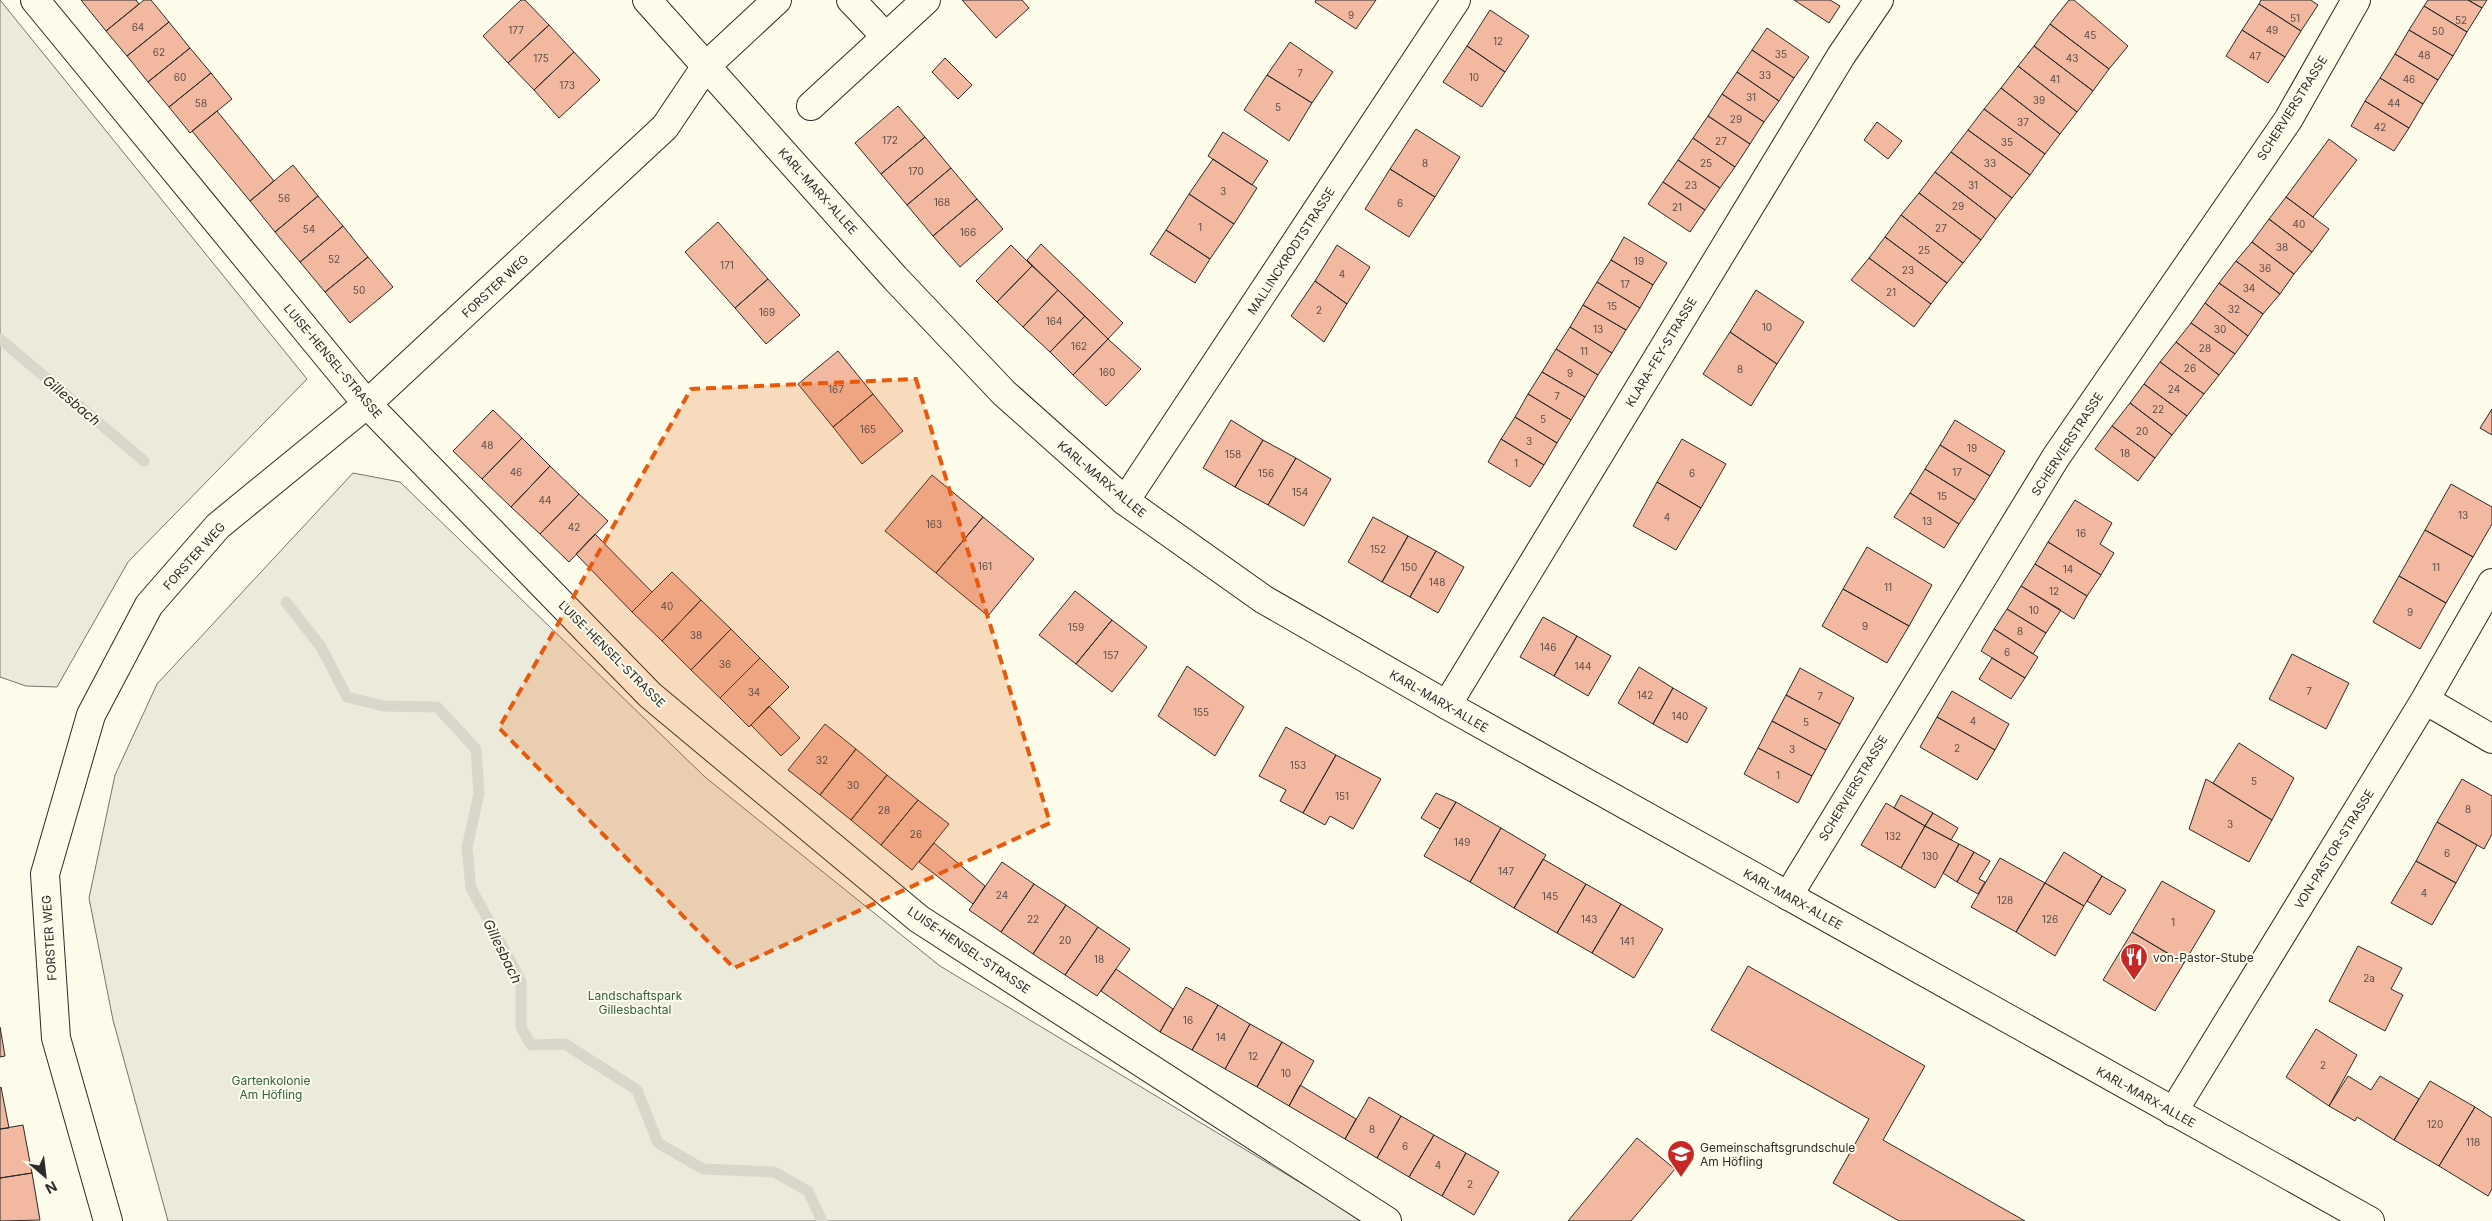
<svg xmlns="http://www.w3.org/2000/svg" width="2492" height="1221" font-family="Inter,sans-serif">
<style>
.green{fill:#ecebdb;stroke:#74746e}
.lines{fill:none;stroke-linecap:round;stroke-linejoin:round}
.stream{stroke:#d8d7c9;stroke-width:11}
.building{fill:#f2b8a0;stroke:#2b2b2b}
.street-casing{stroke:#2b2b2b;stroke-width:30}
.secondary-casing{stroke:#2b2b2b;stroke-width:30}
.street{stroke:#fdfbea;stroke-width:28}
.secondary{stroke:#fdfbea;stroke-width:28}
.marked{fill:#e8590c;fill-opacity:0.2;stroke:#e8590c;stroke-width:4;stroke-dasharray:10 6;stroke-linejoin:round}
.labels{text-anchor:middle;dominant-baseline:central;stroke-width:4;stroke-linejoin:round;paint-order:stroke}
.number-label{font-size:10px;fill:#5d4e48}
.street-label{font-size:12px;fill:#2b2b2b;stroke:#fdfbea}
.poi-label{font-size:12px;fill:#2b2b2b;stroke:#fdfbea;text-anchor:start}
.park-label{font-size:12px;fill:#34623c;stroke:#fdfbea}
.water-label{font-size:14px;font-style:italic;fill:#2b2b2b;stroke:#fdfbea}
</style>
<rect width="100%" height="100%" fill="#fdfbea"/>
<!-- green -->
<path class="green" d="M0,0L307,379L128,562L57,687L26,686L0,677Z
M353,473L400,482L705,777L940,966L1364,1221H168L113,1020L89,898L115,775L157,684Z"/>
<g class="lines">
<!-- stream -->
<path class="stream" d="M0,339L144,461
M286,602L321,647L347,697L383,706L437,707L476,749L479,793L467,848L471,888L521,981V1027L531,1045L565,1044L637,1090L658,1143L703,1169L774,1172L808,1191L822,1221"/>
</g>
<!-- building -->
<path class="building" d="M81,0H136L139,4L106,31Z
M144,0H151L169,22L127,56L106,31Z
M521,0H525L549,25L508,63L483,36Z
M962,0H1022L1029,8L996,38Z
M1316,0H1376L1356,29L1315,2Z
M1794,0H1830L1840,6L1829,23Z
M2069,0H2074L2128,46L2109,69L2050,24Z
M2261,0H2311L2318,5L2301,31L2259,4Z
M2428,0H2468L2482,8L2467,32L2424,6Z
M2468,0H2487L2482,8Z
M2259,4L2301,31L2285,57L2242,30Z
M2424,6L2467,32L2453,56L2409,30Z
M1490,10L1529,36L1505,72L1467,46Z
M169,22L190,48L148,82L127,56Z
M2050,24L2109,69L2093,91L2034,46Z
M549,25L574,52L534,90L508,63Z
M1767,28L1809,57L1794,78L1752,50Z
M2242,30L2285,57L2268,83L2226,56Z
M2409,30L2453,56L2438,80L2395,54Z
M1290,42L1333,72L1312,103L1267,75Z
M1467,46L1505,72L1482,107L1443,82Z
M2034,46L2093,91L2077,112L2018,66Z
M190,48L211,73L169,107L148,82Z
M1752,50L1794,78L1779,101L1737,72Z
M574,52L600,80L559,118L534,90Z
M2395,54L2438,80L2423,104L2380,78Z
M945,58L972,85L958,99L932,72Z
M2018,66L2077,112L2060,134L2001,88Z
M1737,72L1779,101L1764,122L1722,94Z
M211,73L232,99L190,133L169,107Z
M1267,75L1312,103L1289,141L1244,110Z
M2380,78L2423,104L2409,128L2365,101Z
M2001,88L2060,134L2045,154L1984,109Z
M1722,94L1764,122L1750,144L1708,116Z
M2365,101L2409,128L2394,151L2351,126Z
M898,106L925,137L881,174L855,143Z
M1984,109L2045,154L2030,175L1968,130Z
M217,111L274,181L250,201L192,131Z
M1708,116L1750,144L1735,167L1693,138Z
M1877,122L1902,141L1888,159L1864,140Z
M1416,129L1460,157L1435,197L1390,169Z
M1968,130L2030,175L2012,198L1951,152Z
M1223,132L1268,161L1252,185L1208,156Z
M925,137L951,168L907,205L881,174Z
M1693,138L1735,167L1720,188L1678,160Z
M2329,139L2357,160L2313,217L2286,197Z
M1951,152L2012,198L1996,219L1935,172Z
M1213,159L1257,188L1234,224L1189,194Z
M1678,160L1720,188L1705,210L1663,182Z
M293,165L318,196L275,232L250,201Z
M951,168L977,199L933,236L907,205Z
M1390,169L1435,197L1409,237L1365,209Z
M1935,172L1996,219L1981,240L1919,193Z
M1663,182L1705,210L1690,232L1648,204Z
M1919,193L1981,240L1963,263L1901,215Z
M1189,194L1234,224L1210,259L1166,230Z
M318,196L343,226L300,262L275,232Z
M2286,197L2329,229L2312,252L2269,219Z
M977,199L1003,229L960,267L933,236Z
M1901,215L1963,263L1947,283L1885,237Z
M2269,219L2312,252L2294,274L2252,242Z
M718,222L768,279L735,308L685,252Z
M343,226L368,257L325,292L300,262Z
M1166,230L1210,259L1195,283L1150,254Z
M1624,237L1667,263L1653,285L1611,260Z
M1885,237L1947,283L1931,304L1869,258Z
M2252,242L2294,274L2280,294L2236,261Z
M1041,244L1123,323L1108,339L1027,260Z
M1011,245L1032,266L997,302L976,281Z
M1337,245L1370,267L1347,304L1315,281Z
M368,257L393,287L350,323L325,292Z
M1869,258L1931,304L1914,327L1851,280Z
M1611,260L1653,285L1640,308L1597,282Z
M2236,261L2280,294L2263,314L2219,283Z
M1032,266L1058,290L1023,327L997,302Z
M768,279L800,315L766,344L735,308Z
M1315,281L1347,304L1324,342L1291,316Z
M1597,282L1640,308L1626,330L1583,305Z
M2219,283L2263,314L2248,336L2205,303Z
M1058,290L1085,316L1050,352L1023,327Z
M1756,290L1804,322L1777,364L1730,332Z
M2205,303L2248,336L2235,354L2191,323Z
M1583,305L1626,330L1612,353L1570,327Z
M1085,316L1108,339L1073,375L1050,352Z
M2191,323L2235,354L2219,375L2176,342Z
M1570,327L1612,353L1598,375L1556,349Z
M1730,332L1777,364L1751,406L1703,374Z
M1108,339L1141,369L1106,406L1073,375Z
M2176,342L2219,375L2204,394L2160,362Z
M1556,349L1598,375L1585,397L1542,372Z
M838,351L873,394L833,427L798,384Z
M2160,362L2204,394L2187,416L2144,384Z
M1542,372L1585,397L1571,420L1528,394Z
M2144,384L2187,416L2172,435L2130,403Z
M873,394L903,431L862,464L833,427Z
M1528,394L1571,420L1557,443L1515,417Z
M2130,403L2172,435L2155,458L2112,426Z
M2492,409V435L2480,428Z
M493,410L522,438L482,479L453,451Z
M1515,417L1557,443L1544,465L1501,439Z
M1231,420L1263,440L1235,487L1203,468Z
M1955,420L2005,451L1990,476L1940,445Z
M2112,426L2155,458L2138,481L2095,449Z
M522,438L550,466L511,507L482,479Z
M1501,439L1544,465L1530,487L1488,462Z
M1682,439L1726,464L1701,508L1657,482Z
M1263,440L1296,458L1268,505L1235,487Z
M1940,445L1990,476L1975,500L1925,469Z
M1296,458L1331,479L1304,526L1268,505Z
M550,466L579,494L540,534L511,507Z
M1925,469L1975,500L1959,524L1910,493Z
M932,475L983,517L936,573L885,531Z
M1657,482L1701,508L1676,550L1633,526Z
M2451,484L2492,507V524L2473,557L2425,530Z
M1910,493L1959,524L1944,548L1894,517Z
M579,494L608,521L569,562L540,534Z
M2075,500L2112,523L2100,544L2114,553L2101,575L2048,542Z
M983,517L1034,559L988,616L936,573Z
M1373,517L1408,536L1382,582L1348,562Z
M2425,530L2473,557L2446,603L2399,576Z
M595,534L652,592L632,612L576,554Z
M1408,536L1436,551L1410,597L1382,582Z
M2048,542L2101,575L2087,596L2035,564Z
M1867,547L1932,585L1909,626L1843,589Z
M1436,551L1464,567L1438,613L1410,597Z
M2035,564L2087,596L2074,619L2021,586Z
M672,572L701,600L662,641L632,612Z
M2399,576L2446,603L2420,649L2373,622Z
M2021,586L2061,610L2046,633L2007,609Z
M1843,589L1909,626L1887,663L1822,626Z
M1075,591L1112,620L1076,664L1039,635Z
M701,600L731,629L691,670L662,641Z
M2007,609L2046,633L2033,654L1994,629Z
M1543,617L1577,636L1554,676L1520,657Z
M1112,620L1147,647L1112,692L1076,664Z
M731,629L760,658L720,698L691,670Z
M1994,629L2038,657L2025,678L1981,651Z
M1577,636L1611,656L1588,696L1554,676Z
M2292,654L2349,683L2326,729L2269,699Z
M760,658L789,687L749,727L720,698Z
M1992,658L2025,678L2011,699L1979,679Z
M1187,666L1244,707L1215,756L1158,716Z
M1639,667L1673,688L1653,724L1618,703Z
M1800,668L1854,698L1840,724L1786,695Z
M1673,688L1707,708L1687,743L1653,724Z
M1952,691L2009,724L1995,750L1937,717Z
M1786,695L1840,724L1826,750L1772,721Z
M769,706L800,738L781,756L751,725Z
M1937,717L1995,750L1977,780L1920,747Z
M1772,721L1826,750L1812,776L1758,748Z
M825,724L856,749L820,795L788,770Z
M1286,727L1336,755L1303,813L1280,801L1286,790L1259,776Z
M2239,743L2294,778L2272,820L2213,783Z
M1758,748L1812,776L1798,803L1744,774Z
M856,749L887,775L851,820L820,795Z
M1336,755L1381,779L1353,829L1330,816L1325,825L1303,813Z
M887,775L918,800L881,845L851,820Z
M2206,779L2272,820L2249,862L2189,829Z
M2462,779L2492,796V834L2484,849L2437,822Z
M1436,793L1456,802L1440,829L1421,818Z
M1901,795L1933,813L1925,826L1894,808Z
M918,800L949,824L912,870L881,845Z
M1456,802L1501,828L1470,882L1424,856Z
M1886,803L1925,826L1901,868L1861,845Z
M1933,813L1958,828L1951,840L1925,826Z
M2437,822L2477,845L2456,883L2416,861Z
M1925,826L1959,844L1935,888L1901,868Z
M1501,828L1546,855L1514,908L1470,882Z
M934,843L985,886L973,904L919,862Z
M1959,844L1974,852L1957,882L1943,873Z
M1974,852L1990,861L1979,879L1985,882L1978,894L1957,882Z
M2064,852L2102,876L2084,906L2045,883Z
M2000,858L2045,883L2016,932L1971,907Z
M1543,859L1586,884L1557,933L1514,908Z
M2416,861L2456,883L2432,925L2391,903Z
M1002,862L1034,884L1001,932L969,910Z
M2102,876L2126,890L2110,915L2087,901Z
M2162,881L2215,911L2184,963L2132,932Z
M2045,883L2084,906L2055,956L2016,932Z
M1034,884L1066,905L1033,954L1001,932Z
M1586,884L1621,904L1592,953L1557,933Z
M1621,904L1663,929L1634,978L1592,953Z
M1066,905L1098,927L1065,975L1033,954Z
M1098,927L1130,949L1097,996L1065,975Z
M2132,932L2184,963L2155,1011L2103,980Z
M2358,946L2402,968L2391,989L2403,995L2385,1031L2329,1001Z
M1748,966L1925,1066L1883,1140L2025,1221H1899L1833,1183L1869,1119L1711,1030Z
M1116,969L1173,1009L1160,1032L1101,991Z
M1186,987L1218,1005L1192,1050L1160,1032Z
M1218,1005L1250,1024L1225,1069L1192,1050Z
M1250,1024L1282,1042L1257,1087L1225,1069Z
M0,1027L5,1056L0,1057Z
M2316,1029L2357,1055L2329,1106L2286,1077Z
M1282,1042L1314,1061L1289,1106L1257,1087Z
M2348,1076L2371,1090L2380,1076L2419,1099L2394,1140L2357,1117L2355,1121L2329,1106Z
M2430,1081L2475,1107L2439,1166L2394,1140Z
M1300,1085L1356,1119L1345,1139L1289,1106Z
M1,1087L9,1128L0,1129V1088Z
M1369,1097L1401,1116L1377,1158L1345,1139Z
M2475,1107L2492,1118V1189L2488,1196L2439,1166Z
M1401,1116L1434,1135L1409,1177L1377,1158Z
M23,1125L32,1173L0,1178V1129Z
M1434,1135L1466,1153L1442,1196L1409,1177Z
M1637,1138L1675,1169L1631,1221H1568Z
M1466,1153L1499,1172L1474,1215L1442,1196Z
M32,1173L40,1220L0,1221V1178Z"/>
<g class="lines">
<defs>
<path id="street" d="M35,0L367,404L650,695L919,919L1387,1221
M851,0L886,37
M811,106L926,0
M1125,501L1456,0
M2425,700L2492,739
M1447,705L1841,56L1879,0
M1788,896L2056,457L2288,120L2356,0
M2173,1112L2425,700L2492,583
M108,1221L56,1038L45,874L91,715L149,605L218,526L367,404L665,127L706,66L777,0"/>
<path id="secondary" d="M647,0L895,278L1004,393L1125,501L1263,599L1447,705L2370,1221"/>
</defs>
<!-- street casing -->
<use href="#street" class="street-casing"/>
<!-- secondary casing -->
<use href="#secondary" class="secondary-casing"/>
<!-- street -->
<use href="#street" class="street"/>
<!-- secondary -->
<use href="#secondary" class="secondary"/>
</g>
<!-- marked area -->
<path class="marked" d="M916,379L1050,823L734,968L499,728L691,389Z"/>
<!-- icons -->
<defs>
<symbol id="restaurant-pin" viewBox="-11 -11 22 30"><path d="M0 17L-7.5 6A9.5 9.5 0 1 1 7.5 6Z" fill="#c62828" stroke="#fdfbea"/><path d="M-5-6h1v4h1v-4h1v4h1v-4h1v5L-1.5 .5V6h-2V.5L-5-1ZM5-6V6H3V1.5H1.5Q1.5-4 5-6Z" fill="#fff"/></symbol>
<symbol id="school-pin" viewBox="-11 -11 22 30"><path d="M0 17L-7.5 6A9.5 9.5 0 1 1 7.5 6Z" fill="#c62828" stroke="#fdfbea"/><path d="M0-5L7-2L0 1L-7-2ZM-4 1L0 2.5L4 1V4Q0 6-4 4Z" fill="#fff"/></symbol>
</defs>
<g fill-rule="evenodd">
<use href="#restaurant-pin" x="2118" y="941" width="32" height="43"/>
<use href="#school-pin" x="1665" y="1138" width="32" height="43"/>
</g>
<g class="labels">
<!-- number labels -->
<g class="number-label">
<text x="1351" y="15">9</text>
<text x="2295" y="18">51</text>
<text x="2461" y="20">52</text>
<text x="138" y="27">64</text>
<text x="516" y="30">177</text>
<text x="2272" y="30">49</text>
<text x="2438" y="31">50</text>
<text x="2090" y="35">45</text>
<text x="1498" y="41">12</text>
<text x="159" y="52">62</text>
<text x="1781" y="54">35</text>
<text x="2424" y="55">48</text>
<text x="2255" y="56">47</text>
<text x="541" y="58">175</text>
<text x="2072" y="58">43</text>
<text x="1300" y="73">7</text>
<text x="1765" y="75">33</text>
<text x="180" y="77">60</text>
<text x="1474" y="77">10</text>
<text x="2055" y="79">41</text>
<text x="2409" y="79">46</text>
<text x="567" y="85">173</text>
<text x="1751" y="97">31</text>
<text x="2039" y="100">39</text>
<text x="201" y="103">58</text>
<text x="2394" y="103">44</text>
<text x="1278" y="107">5</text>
<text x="1736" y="119">29</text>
<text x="2023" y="122">37</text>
<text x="2380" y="127">42</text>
<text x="890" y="140">172</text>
<text x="1721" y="141">27</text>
<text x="2007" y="142">35</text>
<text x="1425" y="163">8</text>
<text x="1706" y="163">25</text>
<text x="1990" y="163">33</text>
<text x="916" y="171">170</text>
<text x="1691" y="185">23</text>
<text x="1973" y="185">31</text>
<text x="1223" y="191">3</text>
<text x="284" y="198">56</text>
<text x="942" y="202">168</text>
<text x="1400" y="203">6</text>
<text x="1958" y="206">29</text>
<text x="1677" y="207">21</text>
<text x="2299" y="224">40</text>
<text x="1200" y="227">1</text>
<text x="1941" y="228">27</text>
<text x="309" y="229">54</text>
<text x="968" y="232">166</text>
<text x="2282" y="247">38</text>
<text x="1924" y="250">25</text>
<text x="334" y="259">52</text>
<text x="1639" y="261">19</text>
<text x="727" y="265">171</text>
<text x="2265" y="268">36</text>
<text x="1908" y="270">23</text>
<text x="1342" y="274">4</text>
<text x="1625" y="284">17</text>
<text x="2249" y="288">34</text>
<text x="359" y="290">50</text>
<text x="1891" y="292">21</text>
<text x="1612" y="306">15</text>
<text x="2234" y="309">32</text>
<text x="1319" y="310">2</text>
<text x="767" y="312">169</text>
<text x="1054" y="321">164</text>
<text x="1767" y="327">10</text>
<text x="1598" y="329">13</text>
<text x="2220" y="329">30</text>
<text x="1079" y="346">162</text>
<text x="2205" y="348">28</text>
<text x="1584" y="351">11</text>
<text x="2190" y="368">26</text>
<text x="1740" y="369">8</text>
<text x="1107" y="372">160</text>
<text x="1570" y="373">9</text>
<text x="836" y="389">167</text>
<text x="2174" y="389">24</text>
<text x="1557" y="396">7</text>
<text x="2158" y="409">22</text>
<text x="1543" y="419">5</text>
<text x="868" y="429">165</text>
<text x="2142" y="431">20</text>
<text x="1529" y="441">3</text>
<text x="487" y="445">48</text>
<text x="1972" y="448">19</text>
<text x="2125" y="453">18</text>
<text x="1233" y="454">158</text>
<text x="1516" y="463">1</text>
<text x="516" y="472">46</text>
<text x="1957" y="472">17</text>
<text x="1266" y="473">156</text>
<text x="1692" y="473">6</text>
<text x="1300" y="492">154</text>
<text x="1942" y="496">15</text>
<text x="545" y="500">44</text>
<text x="2463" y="515">13</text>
<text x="1667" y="517">4</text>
<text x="1927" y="521">13</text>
<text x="934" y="524">163</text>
<text x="574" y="527">42</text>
<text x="2081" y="533">16</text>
<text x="1378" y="549">152</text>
<text x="985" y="566">161</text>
<text x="1409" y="567">150</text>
<text x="2436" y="567">11</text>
<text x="2068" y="569">14</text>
<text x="1437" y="582">148</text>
<text x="1888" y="587">11</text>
<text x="2054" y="591">12</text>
<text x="667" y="606">40</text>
<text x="2034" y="610">10</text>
<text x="2410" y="612">9</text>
<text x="1865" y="626">9</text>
<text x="1076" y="627">159</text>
<text x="2020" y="631">8</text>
<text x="696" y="635">38</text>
<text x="1548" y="647">146</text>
<text x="2007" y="652">6</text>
<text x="1111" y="655">157</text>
<text x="725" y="664">36</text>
<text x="1583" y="666">144</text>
<text x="2309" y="691">7</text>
<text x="754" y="692">34</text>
<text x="1645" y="695">142</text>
<text x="1820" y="696">7</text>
<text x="1201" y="712">155</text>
<text x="1680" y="716">140</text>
<text x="1973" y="721">4</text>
<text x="1806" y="722">5</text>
<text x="1957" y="748">2</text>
<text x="1792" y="749">3</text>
<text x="822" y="760">32</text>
<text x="1298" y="765">153</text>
<text x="1778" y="775">1</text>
<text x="2254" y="781">5</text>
<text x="853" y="785">30</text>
<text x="1342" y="796">151</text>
<text x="2468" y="809">8</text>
<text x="884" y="810">28</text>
<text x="2230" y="824">3</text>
<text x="916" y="834">26</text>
<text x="1893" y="836">132</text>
<text x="1462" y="842">149</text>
<text x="2447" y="853">6</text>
<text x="1930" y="856">130</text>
<text x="1506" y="871">147</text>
<text x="2424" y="893">4</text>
<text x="1002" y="895">24</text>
<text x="1550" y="896">145</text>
<text x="2005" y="900">128</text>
<text x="1033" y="919">22</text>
<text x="1589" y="919">143</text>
<text x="2050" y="919">126</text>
<text x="2173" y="922">1</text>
<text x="1065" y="940">20</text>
<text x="1627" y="941">141</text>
<text x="1099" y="959">18</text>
<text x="2369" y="978">2a</text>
<text x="1188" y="1020">16</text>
<text x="1221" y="1037">14</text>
<text x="1253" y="1056">12</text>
<text x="2323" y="1065">2</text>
<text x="1286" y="1073">10</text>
<text x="2435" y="1124">120</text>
<text x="1372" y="1129">8</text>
<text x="2473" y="1142">118</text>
<text x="1405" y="1146">6</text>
<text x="1438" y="1165">4</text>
<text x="1470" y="1184">2</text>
</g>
<!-- street labels -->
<g class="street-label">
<text transform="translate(2292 108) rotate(-58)">SCHERVIERSTRASSE</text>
<text transform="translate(818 191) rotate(48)">KARL-MARX-ALLEE</text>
<text transform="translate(1291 251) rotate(-57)">MALLINCKRODTSTRASSE</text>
<text transform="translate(495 286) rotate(-43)">FORSTER WEG</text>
<text transform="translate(1661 352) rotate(-59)">KLARA-FEY-STRASSE</text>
<text transform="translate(333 361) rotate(50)">LUISE-HENSEL-STRASSE</text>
<text transform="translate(2067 444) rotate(-57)">SCHERVIERSTRASSE</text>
<text transform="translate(1102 479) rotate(40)">KARL-MARX-ALLEE</text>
<text transform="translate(194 556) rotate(-48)">FORSTER WEG</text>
<text transform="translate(612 654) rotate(45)">LUISE-HENSEL-STRASSE</text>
<text transform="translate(1439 701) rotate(30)">KARL-MARX-ALLEE</text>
<text transform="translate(1853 788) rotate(-59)">SCHERVIERSTRASSE</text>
<text transform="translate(2334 849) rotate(-58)">VON-PASTOR-STRASSE</text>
<text transform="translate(1793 899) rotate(29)">KARL-MARX-ALLEE</text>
<text transform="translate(49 938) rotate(-94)">FORSTER WEG</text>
<text transform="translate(969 950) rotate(34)">LUISE-HENSEL-STRASSE</text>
<text transform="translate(2146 1097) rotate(29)">KARL-MARX-ALLEE</text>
</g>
<!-- poi labels -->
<g class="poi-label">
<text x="2153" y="957">von-Pastor-Stube</text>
<text x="1700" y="1147">Gemeinschaftsgrundschule<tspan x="1700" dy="14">Am Höfling</tspan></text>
</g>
<!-- park labels -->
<g class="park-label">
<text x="635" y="995">Landschaftspark<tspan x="635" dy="14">Gillesbachtal</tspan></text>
<text x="271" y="1080">Gartenkolonie<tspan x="271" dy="14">Am Höfling</tspan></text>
</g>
<!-- water labels -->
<g class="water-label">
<text transform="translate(72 400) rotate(40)">Gillesbach</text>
<text transform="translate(503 951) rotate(64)">Gillesbach</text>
</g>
</g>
<!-- north arrow -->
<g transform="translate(45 1176) rotate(152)" stroke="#fdfbea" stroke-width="4" paint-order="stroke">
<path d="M0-4L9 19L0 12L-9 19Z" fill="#2b2b2b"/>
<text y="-8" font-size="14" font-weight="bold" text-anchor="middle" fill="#2b2b2b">N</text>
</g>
</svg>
